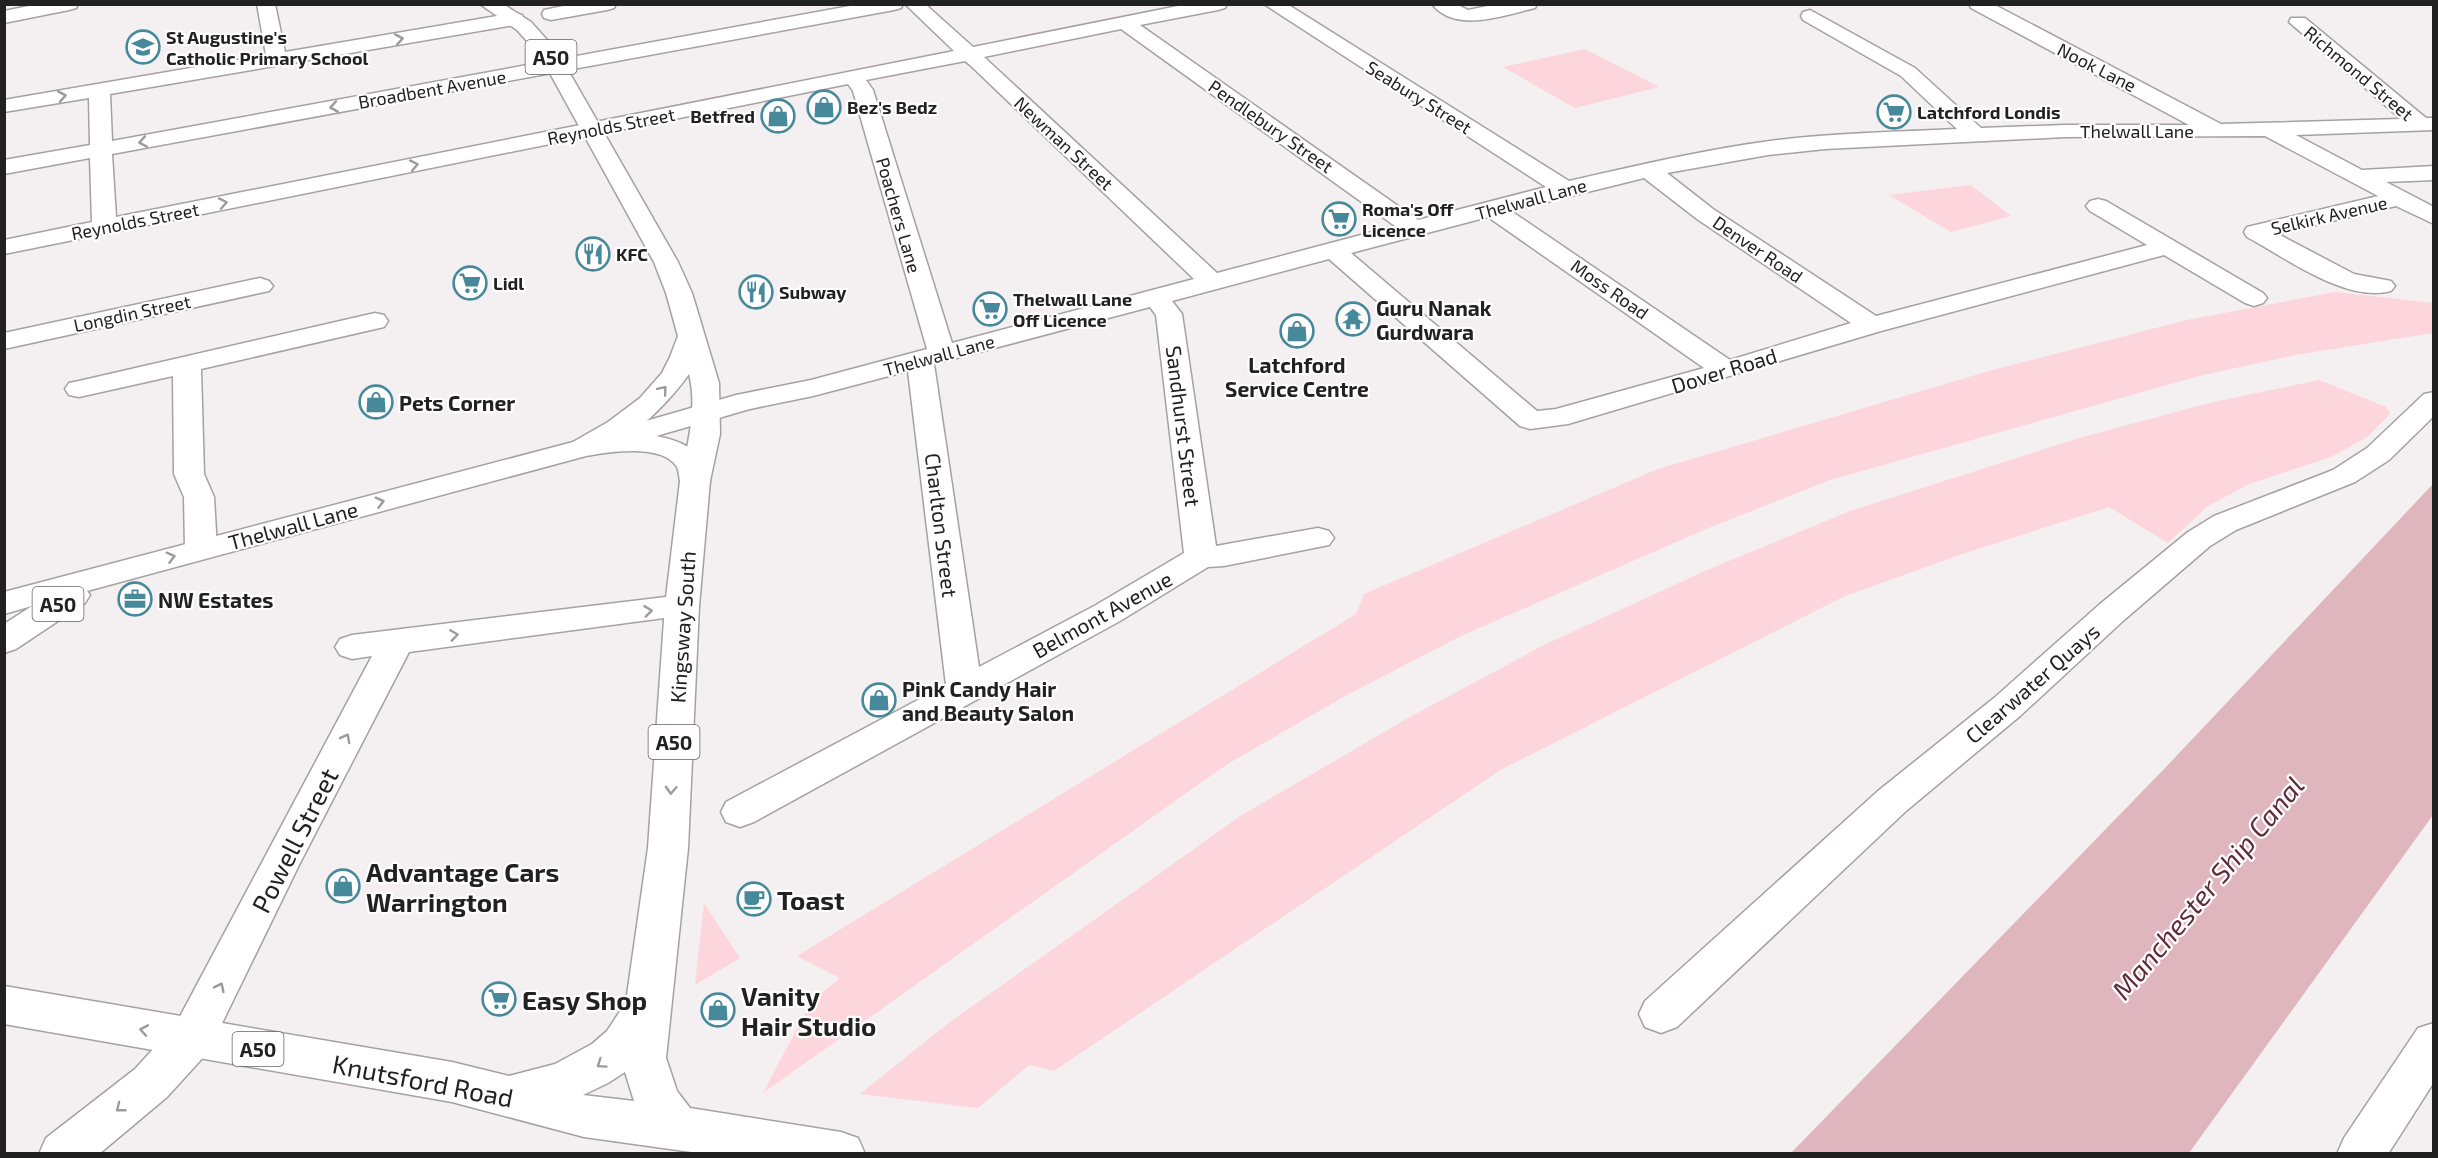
<svg xmlns="http://www.w3.org/2000/svg" width="2438" height="1158" font-family="'Exo 2',sans-serif">
<style>
.green{fill:#fdd5dc}
.water{fill:#dfb6be}
.lines{fill:none;stroke-linecap:round;stroke-linejoin:round}
.minor-casing{stroke:#a5a1a1;stroke-width:3}
.major-casing{stroke:#a5a1a1;stroke-width:3}
.highway-casing{stroke:#a5a1a1;stroke-width:3}
.minor{fill:#fff;fill-rule:evenodd}
.major{fill:#fff;fill-rule:evenodd}
.highway{fill:#fff;fill-rule:evenodd}
.oneway{stroke:#9c9b9b}
.labels{text-anchor:middle;dominant-baseline:central;stroke-width:4.5;stroke-linejoin:round;paint-order:stroke}
.far-poi-label{font-size:18px;font-weight:bold;fill:#222121;stroke:#fffdfe;text-anchor:start}
.far-street-label{font-size:18px;fill:#222121;stroke:#fffdfe}
.shield{fill:#fffdfe;stroke:#646363;stroke-width:1.5}
.shield-label{font-size:20px;font-weight:bold;fill:#222121}
.poi-label{font-size:21px;font-weight:bold;fill:#222121;stroke:#fffdfe;text-anchor:start}
.street-label{font-size:21px;fill:#222121;stroke:#fffdfe}
.near-street-label{font-size:26px;fill:#222121;stroke:#fffdfe}
.near-poi-label{font-size:26px;font-weight:bold;fill:#222121;stroke:#fffdfe;text-anchor:start}
.near-water-label{font-size:27px;font-style:italic;fill:#5f2b38;stroke:#fffdfe}
</style>
<rect width="100%" height="100%" fill="#f4eff0"/>
<!-- green -->
<path class="green" d="M1585,49L1659,87L1575,108L1503,67Z
M1971,185L2011,216L1951,232L1889,195Z
M2335,292L2433,303V333L2295,355L2199,376L1830,480L1706,529L1461,636L1345,696L1226,765L763,1093L811,1002L840,978L797,956L1356,614L1364,594L1658,469L1989,371L2187,320Z
M2319,380L2386,407L2390,414L2367,437L2331,457L2249,484L2208,506L2168,543L2109,507L1965,553L1845,596L1502,769L1054,1071L1029,1065L978,1108L860,1094L946,1025L1242,815L1410,717L1544,645L1707,570L1850,511L2076,439L2209,403Z
M704,903L740,958L695,985Z"/>
<!-- water -->
<path class="water" d="M2433,484V815L2189,1153H1791L2166,767Z"/>
<g class="lines">
<defs>
<path id="minor" d="M39,4H78L76,8L69,10L4,23V11Z
M257,4H275L285,52L515,13L522,15L524,19L522,23L515,25L110,94L112,141L861,4H903L901,8L894,10L112,154L116,217L954,51L905,4H925L973,47L1188,4H1227L1225,8L1218,10L1140,25L1418,220L1546,187L1264,4H1287L1569,181C1635,166 1702,150 1770,141C1832,133 1894,132 1957,129L1901,76L1803,20L1801,16L1803,12L1810,10L1915,68L1981,128L2065,125H2189L1971,8L1969,4H1993L2221,124L2401,119L2289,22L2291,18H2305L2426,118H2434V130L2296,135L2362,170L2434,166V180L2386,182L2434,207V224L2396,206L2278,234L2354,274L2391,281L2395,286L2391,291C2346,303 2286,258 2247,237L2244,232L2247,227L2378,196L2265,136L2065,137L1825,149L1768,155L1667,173L1713,209L1876,316L2147,245L2090,211L2086,206L2090,201L2098,199L2106,201L2263,293L2267,298L2263,303L2254,306L2245,303L2164,255L1881,331L1568,424L1530,429L1520,426L1329,259L1172,301L1182,314L1216,546L1318,528L1329,531L1334,538L1329,545L1224,566L1208,567L1120,621L754,822L740,827L726,822L721,812L726,802L946,685L908,371L813,396L750,409L590,455L580,452L575,446L580,440L736,395L811,380L927,349L853,91L848,84L4,254V240L92,222L90,158L4,174V160L90,145L89,98L4,112V100L266,55ZM1121,29L1395,226L1217,273L984,57ZM965,61L970,65L1194,279L952,343L873,90L866,80ZM1644,178L1697,219L1851,323L1730,360L1511,211ZM1488,217L1704,368L1556,409L1537,411L1351,253ZM1150,307L1156,315L1184,553L1096,605L979,667L934,364Z
M573,4H616L614,8L607,10L551,20L544,18L542,14L544,10Z
M1432,4H1456L1468,10L1498,4H1537L1535,8C1505,15 1455,34 1432,4Z
M260,278L269,281L273,286L269,291L4,349V333Z
M375,313L384,315L388,321L384,327L201,369L204,474L214,497L217,549L212,556L201,559L190,556L185,549L184,497L174,474L173,376L79,397L69,395L65,389L69,383L79,381Z
M2434,392V416L2389,460L2355,482L2236,530L2210,546L2124,620L2020,716L1906,811L1677,1027L1661,1033L1645,1027L1639,1014L1645,1001L1878,791L1994,698L2100,604L2188,532L2214,516L2333,470L2367,448L2424,394Z
M682,595L694,598L699,606L694,614L409,652L299,865L208,1052L167,1097L99,1154H39L46,1138L135,1069L176,1024L372,656L352,659L340,655L335,647L340,639L352,635Z"/>
<path id="major" d="M480,4H503L531,22L557,51L678,262L692,293L719,383L720,434L710,481L706,487L695,490L684,487L680,481C687,447 698,408 689,374C669,403 611,464 573,454L568,448L573,442L608,422L640,398L662,373L670,357L678,336L666,293L654,262L541,57L517,30Z
M2434,1023V1082L2388,1154H2337L2344,1138L2418,1028Z"/>
<path id="highway" d="M640,434C672,437 704,445 710,481L699,606L688,848L666,1058L677,1091L690,1108L841,1132L858,1138L865,1154H706L584,1137L452,1102L4,1024V986L452,1062L509,1076L555,1064L592,1044L607,1031L626,1002L648,848L665,606L680,481C679,477 679,471 677,467C662,443 608,452 586,456L87,591L90,595L85,603L16,649L4,653V624L32,606L4,614V592L573,442L609,435ZM625,1072L634,1101L583,1095L608,1083Z"/>
</defs>
<!-- minor casing -->
<use href="#minor" class="minor-casing"/>
<!-- major casing -->
<use href="#major" class="major-casing"/>
<!-- highway casing -->
<use href="#highway" class="highway-casing"/>
<!-- minor -->
<use href="#minor" class="minor"/>
<!-- major -->
<use href="#major" class="major"/>
<!-- highway -->
<use href="#highway" class="highway"/>
</g>
<!-- one-way arrows -->
<defs><path id="oneway-chevron" d="M-2-3.5L2.5 0L-2 3.5" fill="none" stroke-width="1.6" stroke-linecap="round" stroke-linejoin="round" transform="scale(1.5)"/></defs>
<g class="oneway">
<use href="#oneway-chevron" transform="translate(399 39) rotate(-10)"/>
<use href="#oneway-chevron" transform="translate(62 96) rotate(-10)"/>
<use href="#oneway-chevron" transform="translate(334 107) rotate(170)"/>
<use href="#oneway-chevron" transform="translate(143 142) rotate(170)"/>
<use href="#oneway-chevron" transform="translate(414 165) rotate(-11)"/>
<use href="#oneway-chevron" transform="translate(223 203) rotate(-11)"/>
<use href="#oneway-chevron" transform="translate(663 390) rotate(-50)"/>
<use href="#oneway-chevron" transform="translate(380 502) rotate(-15)"/>
<use href="#oneway-chevron" transform="translate(171 557) rotate(-15)"/>
<use href="#oneway-chevron" transform="translate(648 611) rotate(-7)"/>
<use href="#oneway-chevron" transform="translate(454 635) rotate(-8)"/>
<use href="#oneway-chevron" transform="translate(346 738) rotate(-62)"/>
<use href="#oneway-chevron" transform="translate(671 790) rotate(93)"/>
<use href="#oneway-chevron" transform="translate(220 987) rotate(-64)"/>
<use href="#oneway-chevron" transform="translate(144 1030) rotate(-170)"/>
<use href="#oneway-chevron" transform="translate(601 1064) rotate(145)"/>
<use href="#oneway-chevron" transform="translate(120 1108) rotate(142)"/>
</g>
<!-- icons -->
<defs>
<symbol id="school-ring" viewBox="-11 -11 22 22"><circle r="9.5" fill="#fffdfe" stroke="#46899a" stroke-width="1.5"/><path d="M0-5L7-2L0 1L-7-2ZM-4 1L0 2.5L4 1V4Q0 6-4 4Z" fill="#46899a"/></symbol>
<symbol id="shop-ring" viewBox="-11 -11 22 22"><circle r="9.5" fill="#fffdfe" stroke="#46899a" stroke-width="1.5"/><path d="M-5-2.5h2.3a2.7 3.5 0 0 1 5.4 0H5L5.5 6h-11ZM-1.5-2.5h3a1.5 2.3 0 0 0-3 0Z" fill="#46899a"/></symbol>
<symbol id="supermarket-ring" viewBox="-11 -11 22 22"><circle r="9.5" fill="#fffdfe" stroke="#46899a" stroke-width="1.5"/><path d="M-6-5.5h2.5l.6 2H6L4.5 2H-2.5L-4.4-4H-6ZM-1.5 3.2a1.3 1.3 0 1 0 .1 0ZM3 3.2a1.3 1.3 0 1 0 .1 0Z" fill="#46899a"/></symbol>
<symbol id="restaurant-ring" viewBox="-11 -11 22 22"><circle r="9.5" fill="#fffdfe" stroke="#46899a" stroke-width="1.5"/><path d="M-5-6h1v4h1v-4h1v4h1v-4h1v5L-1.5 .5V6h-2V.5L-5-1ZM5-6V6H3V1.5H1.5Q1.5-4 5-6Z" fill="#46899a"/></symbol>
<symbol id="temple-ring" viewBox="-11 -11 22 22"><circle r="9.5" fill="#fffdfe" stroke="#46899a" stroke-width="1.5"/><path d="M0-6L5-2H3V0L6.5 2.5H4V6H1.5V3h-3V6H-4V2.5H-6.5L-3 0V-2H-5Z" fill="#46899a"/></symbol>
<symbol id="office-ring" viewBox="-11 -11 22 22"><circle r="9.5" fill="#fffdfe" stroke="#46899a" stroke-width="1.5"/><path d="M-6-3h4V-5.5h4V-3h4V5H-6ZM-1-4.5V-3h2v-1.5ZM-6 0V1H6V0Z" fill="#46899a"/></symbol>
<symbol id="cafe-ring" viewBox="-11 -11 22 22"><circle r="9.5" fill="#fffdfe" stroke="#46899a" stroke-width="1.5"/><path d="M-5.5-4.5H6V0H3Q3 3.5 0 3.5H-2.5Q-5.5 3.5-5.5 0ZM3-3.2v2h1.7v-2ZM-6 4.5H4V6H-6Z" fill="#46899a"/></symbol>
</defs>
<g fill-rule="evenodd">
<use href="#school-ring" x="124" y="28" width="38" height="38"/>
<use href="#shop-ring" x="805" y="88" width="38" height="38"/>
<use href="#supermarket-ring" x="1875" y="93" width="38" height="38"/>
<use href="#shop-ring" x="759" y="97" width="38" height="38"/>
<use href="#supermarket-ring" x="1320" y="200" width="38" height="38"/>
<use href="#restaurant-ring" x="574" y="235" width="38" height="38"/>
<use href="#supermarket-ring" x="451" y="264" width="38" height="38"/>
<use href="#restaurant-ring" x="737" y="273" width="38" height="38"/>
<use href="#supermarket-ring" x="971" y="290" width="38" height="38"/>
<use href="#temple-ring" x="1334" y="300" width="38" height="38"/>
<use href="#shop-ring" x="1278" y="312" width="38" height="38"/>
<use href="#shop-ring" x="357" y="383" width="38" height="38"/>
<use href="#office-ring" x="116" y="580" width="38" height="38"/>
<use href="#shop-ring" x="860" y="681" width="38" height="38"/>
<use href="#shop-ring" x="324" y="867" width="38" height="38"/>
<use href="#cafe-ring" x="735" y="880" width="38" height="38"/>
<use href="#supermarket-ring" x="480" y="980" width="38" height="38"/>
<use href="#shop-ring" x="699" y="991" width="38" height="38"/>
</g>
<g class="labels">
<!-- far-poi labels -->
<g class="far-poi-label">
<text x="166" y="37">St Augustine's<tspan x="166" dy="21">Catholic Primary School</tspan></text>
<text x="847" y="107">Bez's Bedz</text>
<text x="1917" y="112">Latchford Londis</text>
<text x="755" y="116" text-anchor="end">Betfred</text>
<text x="1362" y="209">Roma's Off<tspan x="1362" dy="21">Licence</tspan></text>
<text x="616" y="254">KFC</text>
<text x="493" y="283">Lidl</text>
<text x="779" y="292">Subway</text>
<text x="1013" y="299">Thelwall Lane<tspan x="1013" dy="21">Off Licence</tspan></text>
</g>
<!-- far-street labels -->
<g class="far-street-label">
<text transform="translate(2097 67) rotate(27)">Nook Lane</text>
<text transform="translate(2359 73) rotate(40)">Richmond Street</text>
<text transform="translate(432 89) rotate(-10)">Broadbent Avenue</text>
<text transform="translate(1419 97) rotate(32)">Seabury Street</text>
<text transform="translate(611 126) rotate(-11)">Reynolds Street</text>
<text transform="translate(1271 126) rotate(35)">Pendlebury Street</text>
<text x="2137" y="131">Thelwall Lane</text>
<text transform="translate(1064 143) rotate(43)">Newman Street</text>
<text transform="translate(1531 199) rotate(-15)">Thelwall Lane</text>
<text transform="translate(899 215) rotate(74)">Poachers Lane</text>
<text transform="translate(2329 215) rotate(-13)">Selkirk Avenue</text>
<text transform="translate(135 221) rotate(-11)">Reynolds Street</text>
<text transform="translate(1758 249) rotate(34)">Denver Road</text>
<text transform="translate(1610 289) rotate(35)">Moss Road</text>
<text transform="translate(132 313) rotate(-12)">Longdin Street</text>
<text transform="translate(939 355) rotate(-15)">Thelwall Lane</text>
</g>
<!-- shield labels -->
<g class="shield">
<rect x="525.5" y="40" width="51" height="34" rx="4.5"/>
<rect x="32.5" y="587" width="51" height="34" rx="4.5"/>
<rect x="648.5" y="725" width="51" height="34" rx="4.5"/>
<rect x="232.5" y="1032" width="51" height="34" rx="4.5"/>
</g>
<g class="shield-label">
<text x="551" y="57">A50</text>
<text x="58" y="604">A50</text>
<text x="674" y="742">A50</text>
<text x="258" y="1049">A50</text>
</g>
<!-- poi labels -->
<g class="poi-label">
<text x="1376" y="307">Guru Nanak<tspan x="1376" dy="24">Gurdwara</tspan></text>
<text x="1297" y="364" text-anchor="middle">Latchford<tspan x="1297" dy="24">Service Centre</tspan></text>
<text x="399" y="402">Pets Corner</text>
<text x="158" y="599">NW Estates</text>
<text x="902" y="688">Pink Candy Hair<tspan x="902" dy="24">and Beauty Salon</tspan></text>
</g>
<!-- street labels -->
<g class="street-label">
<text transform="translate(1724 370) rotate(-17)">Dover Road</text>
<text transform="translate(1184 426) rotate(83)">Sandhurst Street</text>
<text transform="translate(293 525) rotate(-15)">Thelwall Lane</text>
<text transform="translate(942 525) rotate(83)">Charlton Street</text>
<text transform="translate(1102 614) rotate(-29)">Belmont Avenue</text>
<text transform="translate(682 627) rotate(-86)">Kingsway South</text>
<text transform="translate(2032 683) rotate(-41)">Clearwater Quays</text>
</g>
<!-- near-street labels -->
<g class="near-street-label">
<text transform="translate(294 840) rotate(-63)">Powell Street</text>
<text transform="translate(423 1080) rotate(11)">Knutsford Road</text>
</g>
<!-- near-poi labels -->
<g class="near-poi-label">
<text x="366" y="871">Advantage Cars<tspan x="366" dy="30">Warrington</tspan></text>
<text x="777" y="899">Toast</text>
<text x="741" y="995">Vanity<tspan x="741" dy="30">Hair Studio</tspan></text>
<text x="522" y="999">Easy Shop</text>
</g>
<!-- near-water labels -->
<g class="near-water-label">
<text transform="translate(2207 887) rotate(-50)">Manchester Ship Canal</text>
</g>
</g>
<!-- border -->
<rect width="2438" height="1158" fill="none" stroke="#222121" stroke-width="12"/>
</svg>
